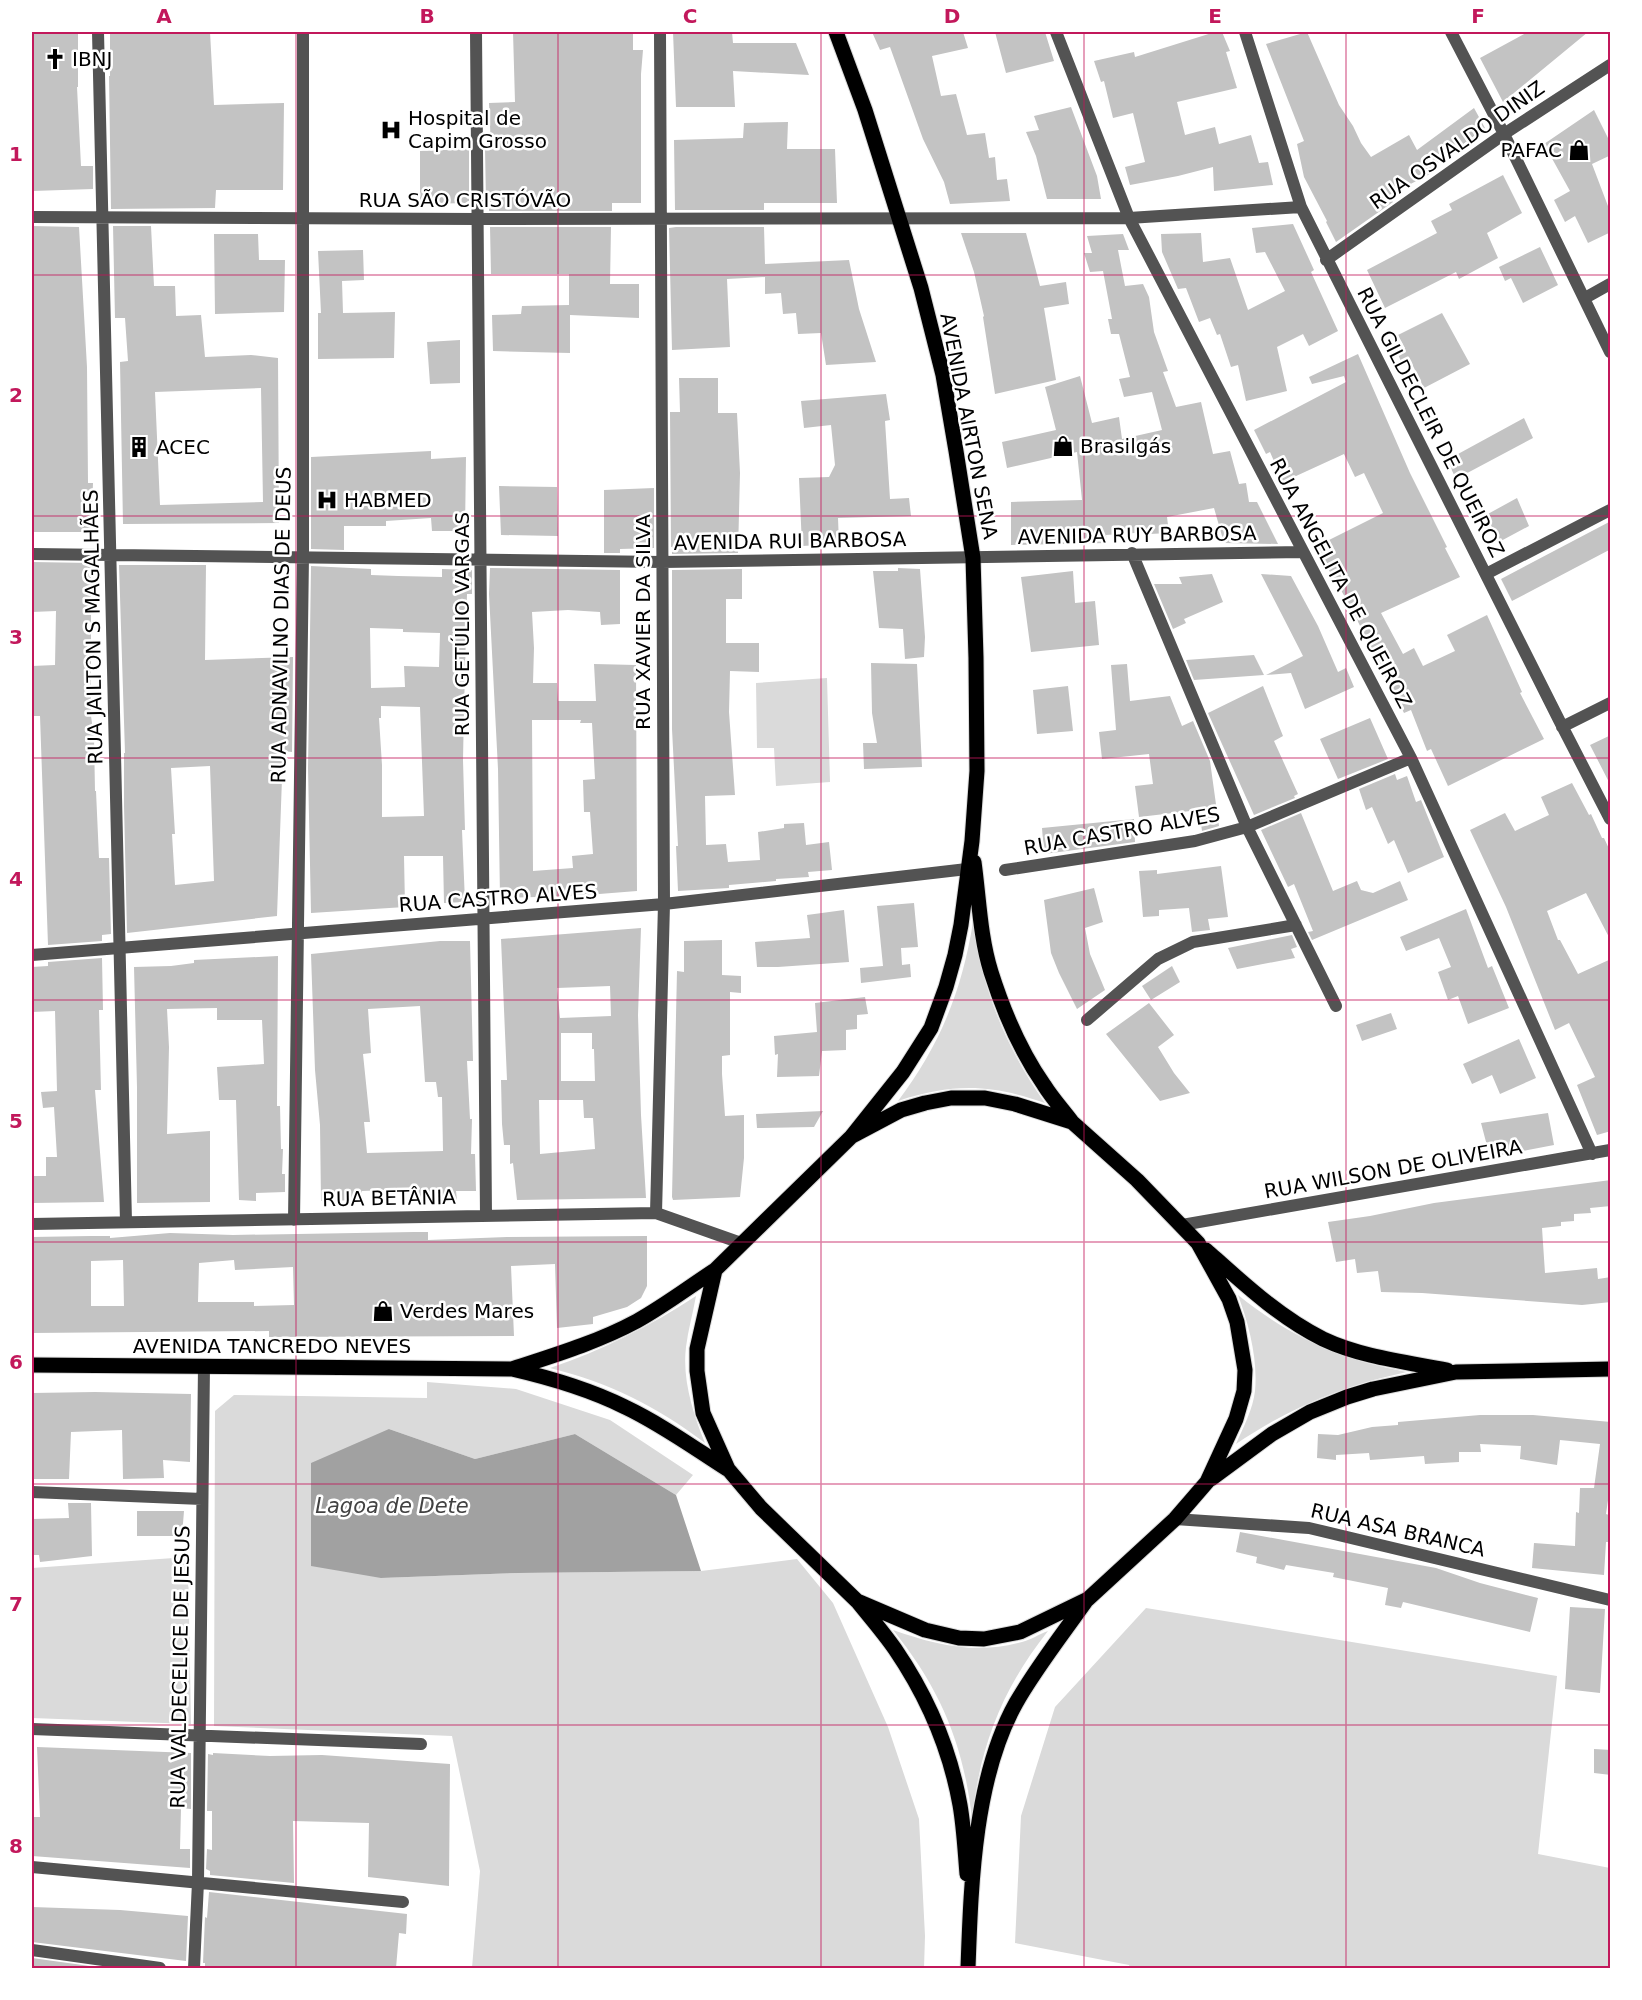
<svg xmlns="http://www.w3.org/2000/svg" width="1642" height="2000" font-family="'DejaVu Sans',sans-serif">
<style>
.green{fill:#dadada}
.water{fill:#a1a1a1}
.building{fill:#c3c3c3;fill-rule:evenodd}
.lines{fill:none;stroke-linecap:round;stroke-linejoin:round}
.primary-casing{stroke:#dbdbdb;stroke-width:17}
.minor{stroke:#535353;stroke-width:12}
.primary{stroke:#000;stroke-width:15}
.grid{fill:none;stroke:#c2185b;stroke-width:1.5;stroke-opacity:0.55}
.labels{text-anchor:middle;dominant-baseline:central;stroke-width:5;stroke-linejoin:round;paint-order:stroke}
.poi-label{font-size:20px;fill:#000;stroke:#fff;text-anchor:start}
.street-label{font-size:20px;fill:#000;stroke:#fff}
.water-label{font-size:21px;font-style:italic;fill:#424242;stroke:#fff}
.neatline{fill:none;stroke:#c2185b;stroke-width:2}
.grid-label{font-size:20px;text-anchor:middle;font-weight:bold;fill:#c2185b}
</style>
<rect width="100%" height="100%" fill="#fff"/>
<!-- green -->
<path class="green" d="M827,678L830,782L776,786L774,748H757L756,683Z
M973,922C982,989 1006,1048 1045,1103C990,1084 954,1083 898,1101C940,1045 962,991 973,922Z
M1238,1295C1290,1337 1341,1360 1407,1372C1344,1385 1289,1408 1236,1444C1243,1428 1253,1409 1255,1391C1258,1359 1249,1325 1238,1295Z
M696,1296C693,1313 688,1330 686,1347C682,1379 693,1414 705,1443C656,1406 610,1383 550,1368C603,1350 650,1326 696,1296Z
M427,1382L516,1389L610,1420L693,1475L676,1495L575,1434L475,1459L389,1429L381,1578L518,1573L701,1571L797,1559L833,1603L888,1727L919,1819L925,1936L924,1968H472L480,1871L452,1736L214,1726L215,1411L234,1395L427,1398Z
M188,1557L191,1724L32,1718V1568Z
M1146,1608L1557,1676L1538,1854L1610,1868V1968H1130L1129,1965L1015,1943L1021,1816L1055,1707Z
M893,1630C936,1645 977,1655 1022,1642C1031,1640 1039,1634 1048,1631C1002,1689 980,1746 972,1819C964,1745 940,1688 893,1630Z"/>
<!-- water -->
<path class="water" d="M389,1429L475,1459L575,1434L676,1495L701,1571L518,1573L381,1578L311,1566V1463Z"/>
<!-- building -->
<path class="building" d="M32,32H78V87H77L81,166H93V189L32,191Z
M110,32H210L214,105L284,103L283,190H216L215,208L111,209L109,76H110Z
M513,32H633V50H643L641,74V203H612V211H489V202H486L485,148H491L489,103L515,102Z
M673,32H732L733,43H796L809,75L733,71L735,107H676Z
M872,32H963L968,48L932,56L941,96L956,94L967,135L985,133L989,158L995,157L997,180L1007,179L1010,201L950,204L944,182L923,139L890,47L880,50Z
M995,32H1045L1054,61L1006,73Z
M1215,32H1222L1230,51L1226,52L1237,88L1177,102L1185,135L1215,127L1219,144L1251,135L1259,163L1268,162L1273,185L1214,191L1213,167L1178,176L1130,185L1125,167L1145,162L1133,113L1113,118L1104,81L1101,82L1094,61L1134,52L1135,57Z
M1307,32L1339,105L1353,126L1361,143L1371,157L1409,135L1417,150L1474,108L1485,128L1428,170L1430,174L1389,195L1393,202L1336,242L1326,222L1327,221L1304,177L1297,144L1304,141L1266,44Z
M1528,32H1588L1503,102L1480,58Z
M1071,107L1097,176L1101,199H1047L1036,156L1026,132L1039,130L1034,116Z
M1594,110L1611,144V155L1592,164L1611,214V232L1588,243L1575,216L1565,222L1554,200L1570,191L1544,144Z
M788,122L787,149H835L837,203H764V210H675L674,140L743,138L744,123Z
M469,149V203L420,204V151Z
M1503,175L1522,213L1487,233L1498,258L1459,279L1456,272L1385,308L1367,270L1437,233L1431,221L1452,210L1449,204Z
M1293,224L1314,270L1311,272L1338,331L1309,346L1303,334L1277,347L1287,391L1246,401L1238,365L1231,367L1220,334L1217,335L1210,318L1199,322L1186,288L1178,289L1162,252L1161,234L1201,233L1203,262L1230,258L1248,310L1285,291L1265,252L1256,253L1252,228Z
M32,226L79,227L87,367L88,483H93L91,532H32Z
M113,226H151L154,286H175L176,316L201,315L205,357L251,355L278,358L279,523L123,524L120,362L128,361L125,318H115ZM261,388L263,502L160,505L155,392Z
M490,227H611L610,284H639V318L570,315V313V353L493,351L492,315L521,314L522,306L569,305V274H491Z
M676,227H764L765,264L849,260L859,309L876,362L826,365L821,333L798,334L796,313L783,314L781,293L765,294V277L727,279L730,347L672,350L669,228Z
M961,233H1026L1040,286L1066,282L1069,304L1044,308L1056,380L995,394L983,317L984,316L974,272Z
M214,234H258L259,260H285L284,312L215,314Z
M1123,234L1129,250H1118L1125,286L1143,284L1149,297L1154,332L1168,371L1163,372L1176,407L1201,402L1213,454L1230,451L1239,484L1246,483L1249,502H1257L1278,544L1224,543L1214,508L1167,517L1169,533L1150,534L1149,532L1106,535L1107,543L1011,545V502L1082,500L1077,452L1007,468L1002,442L1056,430L1045,387L1080,376L1092,423L1119,417L1122,439L1162,430L1152,392L1124,397L1119,379L1130,377L1119,334H1111L1108,319H1112L1103,271L1090,272L1084,253H1092L1087,236Z
M1540,247L1558,285L1523,303L1511,278L1505,281L1499,267Z
M363,250L364,280L342,281L343,313L395,312L394,358L318,359V313H321L318,251Z
M1442,313L1470,364L1424,388L1411,362L1403,366L1397,352L1405,348L1398,335Z
M460,340V383L430,384L427,342Z
M1358,354L1410,473L1447,547L1445,548L1460,577L1381,613L1403,654L1414,648L1423,666L1455,651L1447,635L1487,615L1522,692L1520,693L1544,739L1448,786L1431,749L1427,751L1411,710L1404,713L1348,602L1315,547L1383,513L1364,473L1355,477L1344,454L1283,482L1270,452L1266,454L1254,430L1346,382L1344,376L1312,384L1309,377Z
M679,378H718V413H737L740,473L738,553L672,554V547H671L670,412H680Z
M886,394L890,420L885,421L890,499L909,498L911,516L838,518L839,544L802,546L799,478L829,477L835,465L831,425L804,428L801,401Z
M1524,418L1533,438L1456,479L1447,460Z
M431,451V459L466,457L465,531H432L431,518L386,521V526H344V550L311,549V457Z
M499,486L557,487L558,536L501,535Z
M654,488V548L620,549V553H604V490Z
M1517,498L1529,526L1499,542L1486,515Z
M1611,521V549L1512,601L1501,579Z
M32,562L91,563V716L94,737L95,791H96L99,858H109L111,934L102,935V941L48,945L40,716H32V666L55,665L56,611L32,612Z
M119,565H206L205,660L293,657L292,752L283,751L277,916L127,933L124,806V753H125ZM210,766L214,881L175,885L172,834H175L171,768Z
M311,566L371,569V575L398,576L442,577V569L472,570V594H467L464,709L463,760L465,830H462L465,902L444,903L443,856H404L405,907L311,913L308,768ZM370,628L403,629V632L440,633L439,667L404,666L405,687L371,688ZM381,706L420,707L424,816L382,817V765L379,718H381Z
M490,568L620,570V624L601,625L600,612L568,610L532,612L534,648L533,683H557L558,701H596L594,664L636,665L637,891L574,896L500,898L498,769L489,594ZM532,720H581L580,723H592L595,779L583,780L584,812H590L593,854L572,856L573,868L533,871Z
M898,568L920,569L925,637L924,657L905,659L903,629L879,628L873,571H898Z
M742,569V599H726V643H759V672L730,671L729,712L735,795L705,796L706,845L726,844L728,862L760,860L758,832L784,828V824L804,823L806,845L829,842L832,870L808,872L809,877L776,879V881L729,885V888L678,891L676,846H678L672,729V570Z
M1073,571L1075,603L1095,601L1099,645L1031,652L1021,577Z
M1212,574L1223,602L1184,619L1186,623L1173,629L1154,584H1182L1179,577Z
M1261,574L1291,576L1318,626L1338,672L1346,668L1354,687L1305,709L1291,673L1266,675L1303,656Z
M1254,655L1264,675L1194,680L1186,660Z
M871,663L917,664L922,767L864,769L863,743H877L872,713Z
M1127,664L1130,701L1170,696L1182,726L1193,721L1210,761L1219,826L1202,831L1199,810L1139,817L1135,786L1153,784L1149,754L1102,759L1099,732L1116,730L1111,665Z
M1068,686L1073,731L1037,734L1033,690Z
M1263,686L1283,736L1274,741L1298,794L1294,796L1295,798L1254,815L1208,713Z
M1370,718L1388,759L1338,779L1320,739Z
M1611,735V786L1590,745Z
M1395,774L1397,780L1407,776L1416,802L1421,800L1444,857L1408,873L1394,840L1388,844L1372,807L1366,810L1359,789Z
M1572,783L1589,815L1591,814L1602,838H1604L1611,853V941L1586,893L1547,911L1558,940H1560L1578,974L1611,959V1131L1597,1135L1577,1085L1595,1077L1569,1023L1555,1030L1506,907L1470,830L1505,813L1515,831L1549,815L1541,797Z
M1301,813L1333,891L1357,881L1361,890L1373,893L1400,881L1408,900L1312,940L1308,932L1313,931L1294,884L1288,887L1261,830Z
M1134,819L1135,842L1044,854L1042,828Z
M1221,866L1228,917L1208,919L1210,930L1192,932L1189,908L1159,910V916L1143,917L1139,871L1157,870V874Z
M1094,888L1103,922L1085,928L1090,954L1105,990L1077,1009L1059,973L1051,953L1044,900Z
M914,903L918,947L901,948L902,965L910,964L911,977L861,983L860,968L883,966L877,906Z
M1466,909L1488,968L1492,966L1509,1008L1468,1024L1458,996L1448,1000L1438,972L1451,967L1439,938L1406,951L1400,937Z
M844,910L849,962L778,967H757L755,942L810,938L807,915Z
M641,928L638,1015L641,1115L646,1198L517,1200L513,1163L510,1164V1145H504L502,1124L501,1080H507L501,939ZM610,986L611,1016L560,1018L557,988ZM561,1033H592V1049H594L595,1081H561ZM539,1100H583L584,1118H593L595,1149L540,1154Z
M1292,935L1297,947L1291,949L1295,958L1237,969L1228,948Z
M722,940V975L741,976V993L730,992V1055L722,1056V1074L725,1116L744,1115V1158L740,1197L673,1200L672,1197L677,971L684,972V941Z
M440,941H470L473,1061H467L470,1119H472L471,1154H475L476,1191H456L457,1200H411V1189L362,1191V1200L321,1201L320,1125L315,1070L311,954ZM420,1006L425,1082H436L438,1097H442L443,1151L367,1153L364,1122H370L363,1054L371,1053L368,1009Z
M278,956L277,1106H280L281,1149H283L282,1174H285V1192L256,1193V1201L239,1200L236,1100H219L217,1067L264,1064L262,1020H217V1008L167,1009L169,1047L167,1134L210,1131V1202L137,1203V1087L134,967L171,966L194,963V960Z
M102,958L103,1010H99L101,1090H95L104,1202L32,1203V1176H46V1157H57L54,1107L43,1108L41,1092L57,1091L55,1011L32,1012V967L48,966V962Z
M1172,966L1180,982L1151,1000L1142,986Z
M865,997L868,1014L857,1015V1029L846,1030V1050L822,1051L819,1076L777,1077L778,1054L775,1055L774,1036L817,1032L815,1003Z
M1149,1003L1174,1035L1158,1047L1174,1073L1190,1093L1160,1101L1106,1034Z
M1391,1013L1397,1029L1362,1041L1356,1025Z
M1519,1039L1536,1078L1500,1094L1492,1075L1472,1084L1463,1064Z
M823,1111L814,1127L757,1128L756,1114Z
M1548,1113L1554,1145L1490,1157L1481,1123Z
M1611,1180V1206L1590,1208L1591,1213L1574,1214V1221L1561,1222V1226L1542,1228L1545,1273L1597,1268L1598,1279L1611,1277V1302L1582,1305L1422,1293L1381,1292L1378,1271L1357,1273L1355,1259L1336,1262L1328,1222L1370,1216L1434,1203Z
M414,1232H428V1240L507,1237L647,1236V1286L641,1298L627,1307L593,1317V1324L557,1328L555,1264L511,1266L514,1336L269,1337V1331L32,1333V1237L91,1236H110V1238L170,1233L233,1235ZM123,1260L124,1306H91V1261ZM234,1260L235,1270L293,1267L294,1305L254,1306V1302H198L199,1263Z
M95,1392L191,1394L190,1462L163,1460L164,1478L123,1479L122,1430L71,1432L69,1479H32V1393Z
M1480,1415H1533L1611,1422V1479L1606,1514L1609,1515L1608,1542H1606L1604,1575L1532,1568L1534,1543L1575,1546L1576,1512L1579,1513L1580,1488H1594L1600,1444L1560,1440L1557,1465L1520,1459L1521,1446L1480,1444L1481,1452H1459V1462L1425,1464L1424,1456L1370,1460L1369,1453L1336,1455V1460L1317,1458L1318,1434L1338,1435L1372,1427L1398,1425V1422Z
M68,1503H91L92,1556L40,1562L39,1555H32V1519L69,1518Z
M137,1511H184L182,1536H137Z
M1240,1532L1436,1568L1480,1583L1538,1598L1530,1632L1403,1602L1401,1608L1385,1605L1388,1588L1333,1577L1334,1573L1286,1565L1284,1570L1256,1563L1257,1557L1236,1552Z
M1570,1607L1605,1609L1600,1693L1565,1689Z
M37,1747L191,1753V1809L181,1808L180,1849H190V1868L32,1856V1817H40Z
M1594,1749L1611,1750V1775L1594,1773Z
M213,1753L270,1756L322,1755L450,1764L449,1886L368,1877L369,1823L293,1821L294,1883L210,1875V1871L206,1869L207,1849L212,1850V1811H207L208,1754L213,1755Z
M209,1892L407,1914L406,1934L399,1933L396,1968H225L205,1966V1963H203L205,1917L207,1918Z
M32,1907L120,1910L188,1916L186,1961L32,1942Z
M32,1958L104,1968H32Z"/>
<g class="lines">
<defs>
<path id="primary" d="M836,32L865,110L921,288L943,375L956,451L973,558L976,658L977,771L972,841L961,925L955,955L946,987L931,1028L903,1072L852,1136L715,1270L697,1349V1371L703,1413L728,1469L761,1508L857,1601L925,1630L959,1638L984,1639L1020,1632L1088,1599L1175,1519L1207,1482L1236,1419L1244,1391L1245,1370L1237,1322L1229,1299L1198,1243L1137,1180L1072,1122L1015,1104L985,1098H951L925,1103L901,1110L852,1136
M974,862C979,898 980,937 991,972C1003,1010 1021,1052 1044,1085C1052,1098 1063,1110 1072,1122
M1206,1250C1243,1283 1279,1317 1323,1339C1361,1357 1406,1362 1447,1370
M32,1365L512,1369C551,1378 589,1389 625,1407C661,1424 694,1448 727,1469
M512,1369C555,1355 598,1342 637,1321C664,1306 689,1287 715,1270
M1211,1479L1272,1434L1310,1412L1347,1397L1373,1389L1456,1372L1610,1369
M858,1602C870,1617 884,1633 895,1649C927,1696 950,1749 960,1805C964,1828 965,1851 967,1874
M968,1968C971,1885 974,1778 1016,1703C1036,1668 1062,1635 1086,1601"/>
</defs>
<!-- primary casing -->
<use href="#primary" class="primary-casing"/>
<!-- minor -->
<path class="minor" d="M98,32L126,1222
M476,32L486,1216
M1056,32L1129,218L1411,758L1592,1154
M1245,32L1301,207L1559,720L1610,819
M1451,32L1504,134L1610,352
M32,217L478,219L1129,218L1301,207
M1326,260L1504,134L1610,65
M1585,298L1610,284
M1132,553L1247,827L1336,1006
M32,554L662,562L1302,552
M1486,574L1610,510
M1562,727L1610,703
M1005,870L1195,841L1247,827L1411,758
M32,955L664,904L967,869
M1087,1020L1158,959L1193,942L1296,925
M656,1213L664,904L660,32
M294,1220L303,556V32
M32,1224L656,1213L741,1243
M1182,1225L1610,1150
M32,1492L202,1499
M1175,1519L1309,1528L1610,1600
M32,1729L421,1744
M32,1867L403,1902
M32,1950L160,1968
M194,1968L198,1882L204,1366"/>
<!-- primary -->
<use href="#primary" class="primary"/>
</g>
<!-- grid -->
<path class="grid" d="M296,32V1968M558,32V1968M821,32V1968M1084,32V1968M1346,32V1968M32,275H1610M32,516H1610M32,758H1610M32,1000H1610M32,1242H1610M32,1484H1610M32,1725H1610"/>
<!-- icons -->
<defs>
<symbol id="church-bare" viewBox="-9 -9 18 18"><path d="M-1.2-6h2.4v3.5h3.3v2.4h-3.3V6h-2.4V-.1h-3.3v-2.4h3.3Z" fill="#000" stroke="#fff" stroke-width="2.5" paint-order="stroke"/></symbol>
<symbol id="hospital-bare" viewBox="-9 -9 18 18"><path d="M-5-5h3v3.5h4V-5h3V5h-3V1.5h-4V5h-3Z" fill="#000" stroke="#fff" stroke-width="2.5" paint-order="stroke"/></symbol>
<symbol id="shop-bare" viewBox="-9 -9 18 18"><path d="M-5-2.5h2.3a2.7 3.5 0 0 1 5.4 0H5L5.5 6h-11ZM-1.5-2.5h3a1.5 2.3 0 0 0-3 0Z" fill="#000" stroke="#fff" stroke-width="2.5" paint-order="stroke"/></symbol>
<symbol id="building-bare" viewBox="-9 -9 18 18"><path d="M-4-6H4V6H1V3H-1V6H-4ZM-2.5-4.3h1.7v1.8h-1.7ZM.8-4.3h1.7v1.8H.8ZM-2.5-1h1.7V.8h-1.7ZM.8-1h1.7V.8H.8Z" fill="#000" stroke="#fff" stroke-width="2.5" paint-order="stroke"/></symbol>
</defs>
<g fill-rule="evenodd">
<use href="#church-bare" x="40" y="44" width="30" height="30"/>
<use href="#hospital-bare" x="376" y="115" width="30" height="30"/>
<use href="#shop-bare" x="1564" y="135" width="30" height="30"/>
<use href="#shop-bare" x="1048" y="431" width="30" height="30"/>
<use href="#building-bare" x="124" y="432" width="30" height="30"/>
<use href="#hospital-bare" x="312" y="485" width="30" height="30"/>
<use href="#shop-bare" x="368" y="1296" width="30" height="30"/>
</g>
<g class="labels">
<!-- poi labels -->
<g class="poi-label">
<text x="72" y="59">IBNJ</text>
<text x="408" y="118">Hospital de<tspan x="408" dy="23">Capim Grosso</tspan></text>
<text x="1562" y="150" text-anchor="end">PAFAC</text>
<text x="1080" y="446">Brasilgás</text>
<text x="156" y="447">ACEC</text>
<text x="344" y="500">HABMED</text>
<text x="400" y="1311">Verdes Mares</text>
</g>
<!-- street labels -->
<g class="street-label">
<text transform="translate(1457 145) rotate(-35)">RUA OSVALDO DINIZ</text>
<text x="465" y="200">RUA SÃO CRISTÓVÃO</text>
<text transform="translate(1431 422) rotate(63)">RUA GILDECLEIR DE QUEIROZ</text>
<text transform="translate(969 426) rotate(79)">AVENIDA AIRTON SENA</text>
<text transform="translate(1137 535) rotate(-1)">AVENIDA RUY BARBOSA</text>
<text transform="translate(790 541) rotate(-1)">AVENIDA RUI BARBOSA</text>
<text transform="translate(1341 583) rotate(62)">RUA ANGELITA DE QUEIROZ</text>
<text transform="translate(643 622) rotate(-90)">RUA XAVIER DA SILVA</text>
<text transform="translate(462 624) rotate(-90)">RUA GETÚLIO VARGAS</text>
<text transform="translate(281 625) rotate(-89)">RUA ADNAVILNO DIAS DE DEUS</text>
<text transform="translate(93 627) rotate(-91)">RUA JAILTON S MAGALHÃES</text>
<text transform="translate(1122 831) rotate(-10)">RUA CASTRO ALVES</text>
<text transform="translate(498 898) rotate(-4)">RUA CASTRO ALVES</text>
<text transform="translate(1393 1169) rotate(-10)">RUA WILSON DE OLIVEIRA</text>
<text transform="translate(389 1198) rotate(-1)">RUA BETÂNIA</text>
<text x="272" y="1346">AVENIDA TANCREDO NEVES</text>
<text transform="translate(1398 1530) rotate(13)">RUA ASA BRANCA</text>
<text transform="translate(180 1667) rotate(-89)">RUA VALDECELICE DE JESUS</text>
</g>
<!-- water labels -->
<g class="water-label">
<text x="392" y="1506">Lagoa de Dete</text>
</g>
</g>
<!-- border -->
<rect width="1642" height="2000" fill="none" stroke="#ffffff" stroke-width="66"/>
<rect x="33" y="33" width="1576" height="1934" class="neatline"/>
<g class="grid-label">
<text x="164" y="23">A</text>
<text x="427" y="23">B</text>
<text x="690" y="23">C</text>
<text x="952" y="23">D</text>
<text x="1215" y="23">E</text>
<text x="1478" y="23">F</text>
<text x="16" y="161">1</text>
<text x="16" y="402">2</text>
<text x="16" y="644">3</text>
<text x="16" y="886">4</text>
<text x="16" y="1128">5</text>
<text x="16" y="1369">6</text>
<text x="16" y="1611">7</text>
<text x="16" y="1853">8</text>
</g>
</svg>
